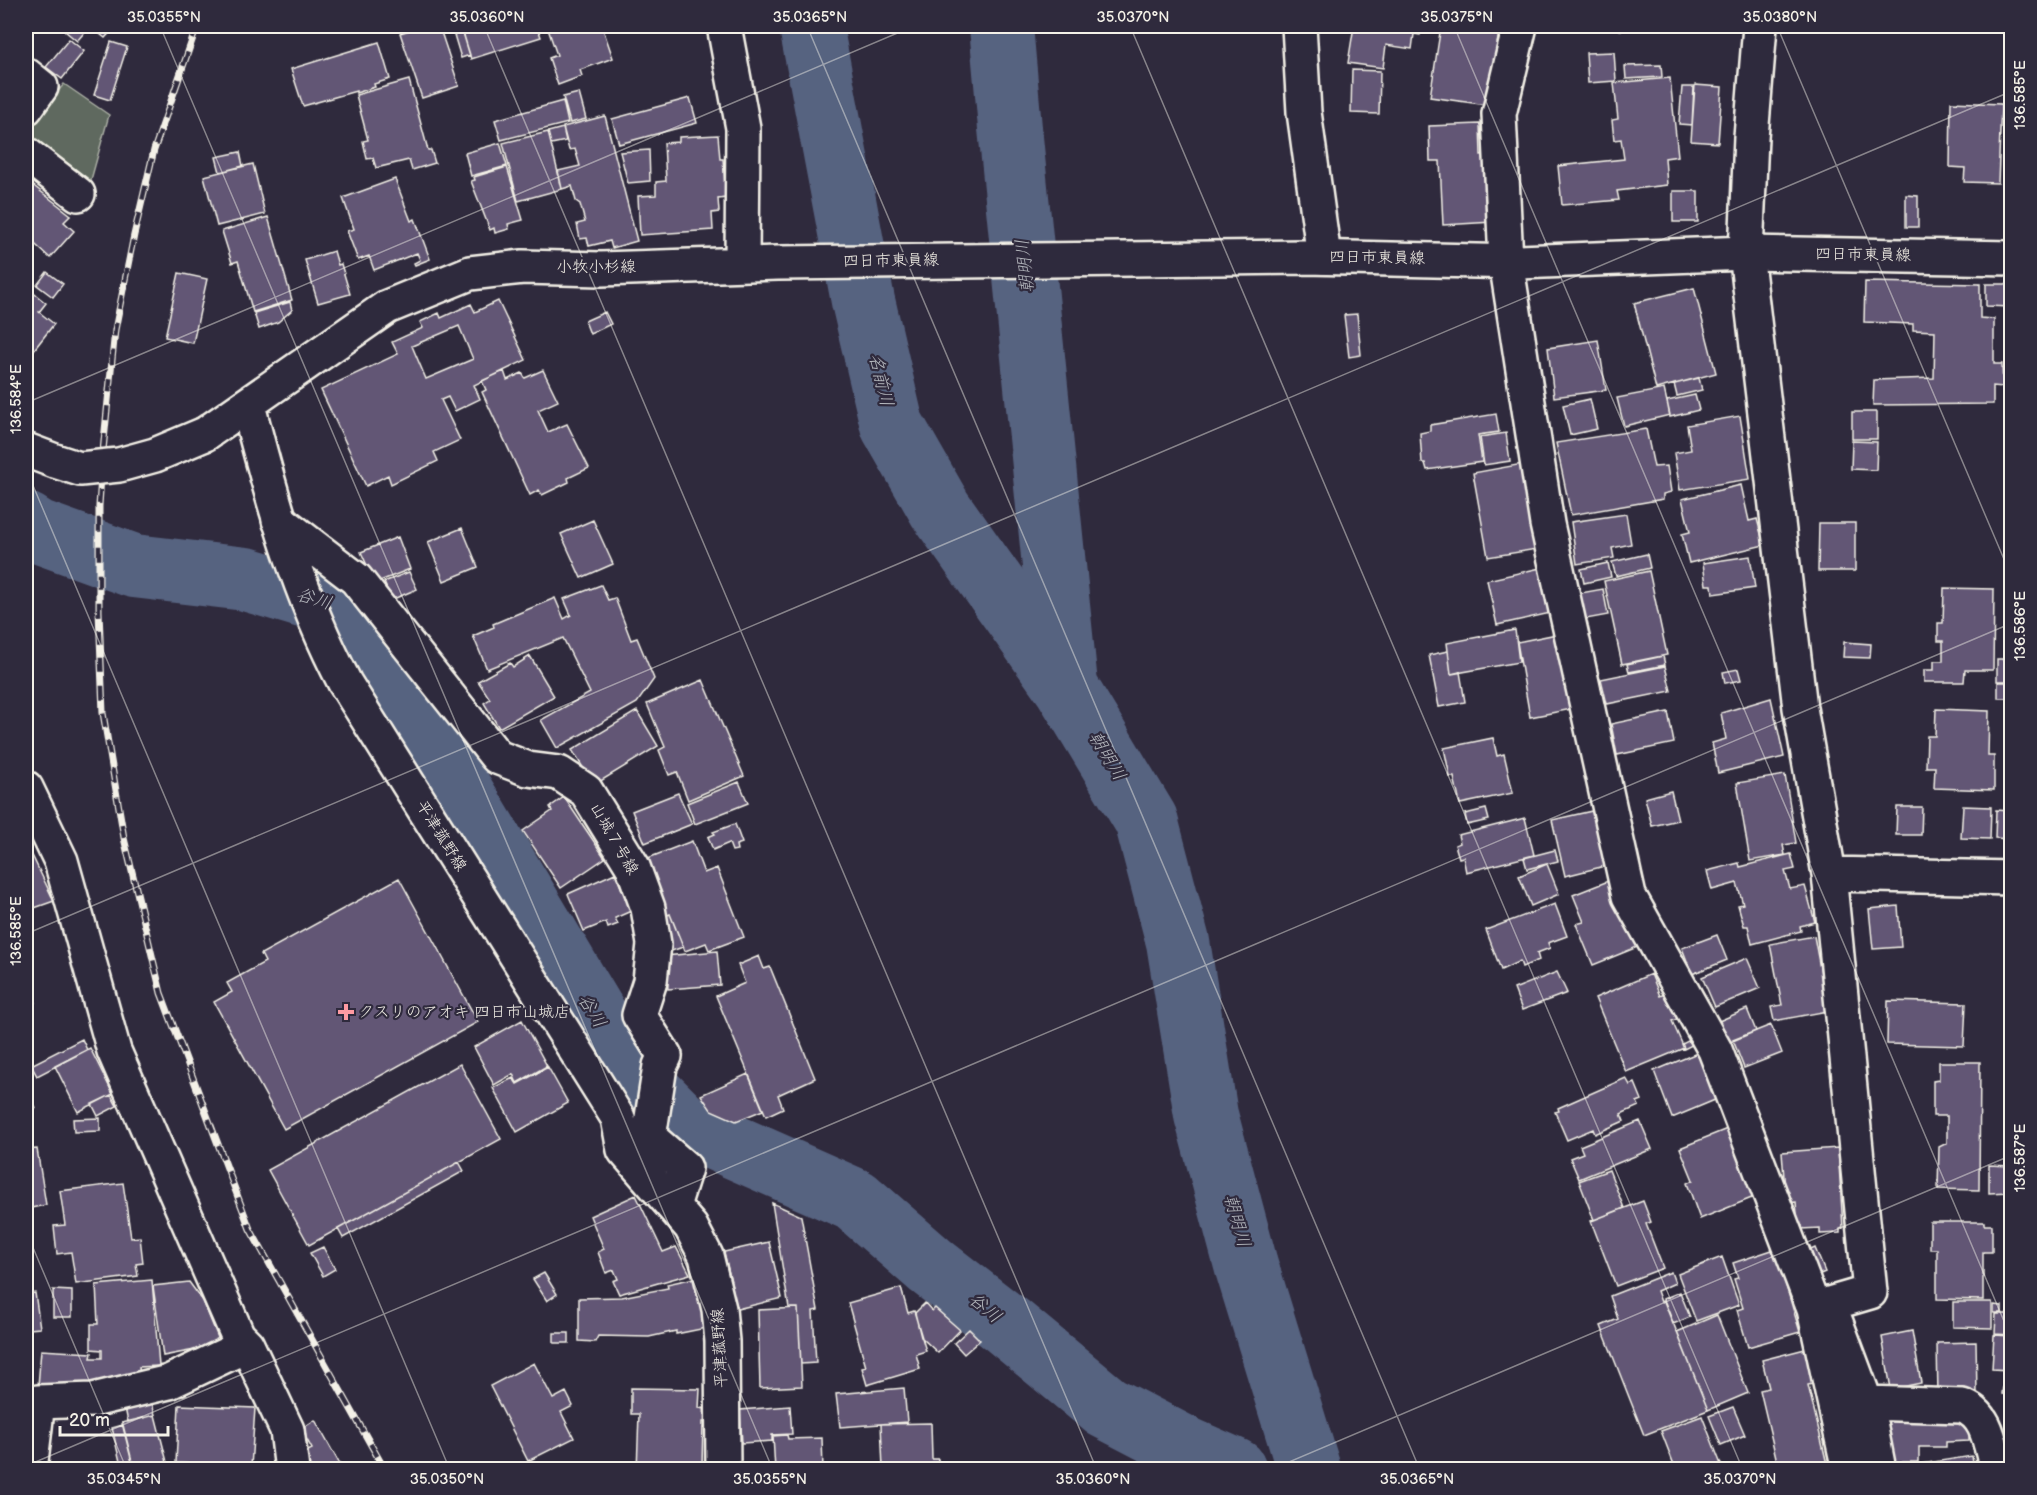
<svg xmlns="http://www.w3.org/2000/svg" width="2037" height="1495" font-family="'Balsamiq Sans','Klee One',sans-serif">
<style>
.green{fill:#5e695e;stroke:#a9ada3;stroke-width:1.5}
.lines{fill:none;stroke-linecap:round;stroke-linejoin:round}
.river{stroke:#576380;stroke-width:64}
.building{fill:#625774;stroke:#f4f1e8;stroke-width:1.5;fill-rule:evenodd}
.minor-casing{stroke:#f4f1e8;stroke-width:38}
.major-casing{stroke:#f4f1e8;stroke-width:38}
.minor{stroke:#2f2a3d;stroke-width:33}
.major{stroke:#2f2a3d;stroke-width:33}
.rail-casing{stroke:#f4f1e8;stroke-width:7}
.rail{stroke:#2f2a3d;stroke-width:4.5;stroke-dasharray:14;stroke-linecap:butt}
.major-bridge-casing{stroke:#f4f1e8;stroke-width:38;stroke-linecap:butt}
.major-bridge{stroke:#2f2a3d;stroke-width:33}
.ticks{fill:none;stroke:#f4f1e8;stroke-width:1.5;stroke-opacity:0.45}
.poi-dot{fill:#ff9aa2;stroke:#2f2a3d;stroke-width:2}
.labels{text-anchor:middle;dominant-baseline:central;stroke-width:4.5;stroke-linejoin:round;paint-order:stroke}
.street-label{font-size:16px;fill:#f4f1e8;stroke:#2f2a3d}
.poi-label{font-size:16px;fill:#f4f1e8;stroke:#2f2a3d;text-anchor:start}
.water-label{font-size:18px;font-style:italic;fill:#b5b8be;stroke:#2f2a3d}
.neatline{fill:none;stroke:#f4f1e8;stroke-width:2}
.ticks-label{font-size:15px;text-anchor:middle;fill:#f4f1e8}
</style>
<rect width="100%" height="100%" fill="#2f2a3d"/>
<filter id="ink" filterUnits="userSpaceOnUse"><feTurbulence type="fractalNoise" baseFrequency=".0167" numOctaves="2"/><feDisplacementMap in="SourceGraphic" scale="12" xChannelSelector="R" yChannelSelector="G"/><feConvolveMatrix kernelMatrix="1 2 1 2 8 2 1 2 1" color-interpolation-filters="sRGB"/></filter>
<g filter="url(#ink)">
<!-- green -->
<path class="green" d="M64,84L109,115L89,187L33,145L29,127Z"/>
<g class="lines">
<!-- river -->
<path class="river" d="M811,26L863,301L892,425L940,509L1066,687L1146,820L1178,942L1206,1115L1246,1265L1309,1470
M1001,26L1010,128L1066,685
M26,524L37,531L134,566L246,579L343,608L422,726L627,1069L682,1124L855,1200L932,1267L1008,1326L1106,1407L1185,1448L1235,1470"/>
</g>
<!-- building -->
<path class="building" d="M59,26H88L89,27L77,41Z
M90,26H116L105,38Z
M423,26H439L459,86L422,98L400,33Z
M461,26H537L541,37L471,59Z
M461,26L470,55L461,58L452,28Z
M547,26H602L613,58L580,70L582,76L558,85L549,58L557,55Z
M1354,26H1421L1420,35L1414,34L1412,49L1386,45L1383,68L1348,63Z
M1441,26H1500L1487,105L1430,97Z
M1620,26H1648V29L1620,30Z
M69,39L84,51L62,79L46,67Z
M111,42L127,47L110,100L94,95Z
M379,42L390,79L374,84L375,87L356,93V91L303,106L291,69Z
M1614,52L1616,81L1588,83L1586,53Z
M1661,65L1662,77L1626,79L1625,66Z
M1352,70L1380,71L1379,114L1351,113Z
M1670,78L1678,156L1665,158L1667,185L1617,191L1619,200L1562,205L1558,166L1624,159L1621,139L1614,140L1612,120L1618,119L1614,83Z
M409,80L428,150H431L435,163L412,170L409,160L376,168L373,158L367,159L363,141L368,140L356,95Z
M1695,85L1722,87L1718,143L1691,141Z
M1682,87H1694L1692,125L1679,124Z
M579,93L586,119L570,123L563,97Z
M690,98L697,123L619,144L612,119Z
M563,101L568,123L501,140L495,120Z
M1951,102L2001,104L1998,183L1964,182L1965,168L1950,167Z
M605,116L637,241L612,248L610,241L589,246L587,238L580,239L577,224L585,222L580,204L576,201L572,186L562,189L558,171L580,166L575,149L569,150L563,127Z
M1480,124L1481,155L1490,154L1493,222L1443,225L1440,161H1430L1429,126Z
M563,128L566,141L551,144L548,132Z
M548,132L562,189L518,201L503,143Z
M718,135L720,159H723L726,198L718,199L719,212L712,213L713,230L640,235L638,196L656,195V182L666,181L664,143L679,142V137Z
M500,143L507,166L471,176L465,153Z
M649,150L650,181L628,183L620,152Z
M240,152L243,166L220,172L216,157Z
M253,164L265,214L217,226L204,176Z
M507,167L523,220L508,224L509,229L495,233L494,228L490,230L471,181L475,180L474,177Z
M395,179L411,221L415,219L430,259L415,265L414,263L420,260L417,253L374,270L369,256L358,260L347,231L354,229L343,198Z
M26,180L71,215L64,222L74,231L50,258L26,236Z
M1673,191H1698V222H1673Z
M1906,195L1918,196V227H1906Z
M268,217L292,300L253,312L238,261L232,263L222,231Z
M334,251L338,265L341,264L350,294L318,303L305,260Z
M47,272L63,284L53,297L37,285Z
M179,273L207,279L193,343L165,337Z
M1865,282L1980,284V318L1994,319V364H2002L2003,387L1993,386V404L1873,405L1874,380L1934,378L1935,331L1913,330V324L1864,322Z
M1986,284H2012V307L1986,306Z
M26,287L46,303L39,312L54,324L26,360Z
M1694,288L1716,373L1656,389L1634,303Z
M498,301L526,360L474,385L480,399L455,411L448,397L441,400L460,440L434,452L438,461L391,484L388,475L366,486L321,390L398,354L392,342L423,328L420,322L439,313L441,318L471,304L475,312ZM459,326L473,359L426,379L412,346Z
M290,302L292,310L278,322L259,329L254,313Z
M605,312L611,324L590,334L585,321Z
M1357,314L1361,355L1349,357L1344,315Z
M1598,340L1606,390L1554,397L1548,348Z
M543,370L558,401L538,410L548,432L567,424L589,468L568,478L569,482L542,495L539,490L530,495L482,392L486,390L482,381L504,371L507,380L522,373L525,378Z
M1699,378L1702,390L1677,396L1674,384Z
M1664,389L1670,415L1624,426L1617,398Z
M1695,395L1699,410L1670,417L1667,401Z
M1590,399L1597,429L1570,435L1563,405Z
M1852,412H1877V439H1852Z
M1496,414L1499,432L1478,435L1482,462L1427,470L1425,463H1422L1420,433L1430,431V425Z
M1740,416L1750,479L1680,490L1674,453L1691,450L1687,425Z
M1646,429L1654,467L1667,466L1671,492L1663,494V499L1571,515L1556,443Z
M1506,433L1510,461L1484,465L1480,437Z
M1852,441L1877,442L1876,470L1851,469Z
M1528,463L1543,548L1488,557L1473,473Z
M1741,485L1749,521L1757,519L1764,545L1689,563L1682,534L1690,532L1682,499Z
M1626,514L1631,544L1612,548L1614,558L1577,564L1571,522Z
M593,520L613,564L581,578L561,534Z
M1819,523H1855V571H1818Z
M462,528L478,567L444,581L428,542Z
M398,537L410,569L375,583L361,552Z
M1647,554L1650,568L1616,576L1612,562Z
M1750,556L1755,588L1713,594L1712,585H1706L1703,563Z
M1608,563L1611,577L1584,583L1581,569Z
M1545,567L1555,612L1497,625L1487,580Z
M1649,571L1667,655L1622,664L1604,581Z
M409,572L417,589L391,600L384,582Z
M601,585L608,600L615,598L631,640L637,638L654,679L637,703L557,748L541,720L590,693L563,638L487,669L473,636L494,627L493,624L555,598L564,619L571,615L564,599Z
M1944,588L1994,589L1993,670H1965L1964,682H1924V670H1934V661H1943V641H1938V623H1943Z
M1603,589L1608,615L1581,620L1575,594Z
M1515,630L1519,662L1451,674L1447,643Z
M1557,634L1572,709L1530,717L1517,642Z
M1844,642L1871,644L1870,658L1843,657Z
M1448,651L1451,674L1460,672L1465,702L1439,707L1429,655Z
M530,656L554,696L499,728L484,703L490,699L478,681L510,663L513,667Z
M1663,656L1665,665L1629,672L1627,664Z
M1997,659H2012V681H1997Z
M1665,666L1671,691L1607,704L1601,679Z
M1738,669L1741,680L1725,683L1723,672Z
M703,680L744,776L688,800L677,772L669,775L659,750L665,747L647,704Z
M1998,682H2012V698H1998Z
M1771,698L1784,757L1718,773L1712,743L1726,739L1721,713Z
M1936,709L1989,711L1988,756H1994V790L1934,788L1935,767H1926L1927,736H1935Z
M637,711L658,746L594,785L572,750Z
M1668,712L1674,743L1617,755L1611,724Z
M1493,738L1497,756L1504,754L1513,793L1460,804L1454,777H1450L1444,748Z
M1785,775L1796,843L1783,845L1785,855L1750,861L1737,783Z
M739,782L748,803L695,824L687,803Z
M1671,791L1678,820L1652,826L1645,798Z
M678,793L692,824L645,843L632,811Z
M564,797L605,858L561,888L523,831L552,811L550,807Z
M1963,806L1991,807L1990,839L1961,838Z
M1897,807H1922L1921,835H1896Z
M1486,809L1489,820L1467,825L1465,814Z
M1996,810L2009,811V839L1995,838Z
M1592,811L1605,866L1565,876L1552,820Z
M1525,818L1534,855L1466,872L1463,857L1459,858L1455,845L1460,843L1458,835Z
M735,824L742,843L736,845L737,850L732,851L729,843L713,850L708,837L715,834L713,832Z
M692,841L704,873L717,868L744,937L709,950L706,943L685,951L670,914L665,916L643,860Z
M28,847L54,901L26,911V848Z
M1555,850L1558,861L1527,869L1524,858Z
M1791,854L1795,869L1785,871L1790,889L1805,886L1815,922L1800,926L1801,931L1752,944L1748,926H1744L1738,905L1743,904L1737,883L1712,890L1707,871L1739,863L1740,867Z
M1547,864L1559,894L1531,906L1519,876Z
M615,873L631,911L615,918L618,924L608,928L606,922L584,931L568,894Z
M399,878L478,1022L284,1129L214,1002L232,992L227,983L265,962L261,954Z
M1616,878L1647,943L1593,965L1576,924L1584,922L1573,895Z
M1555,904L1567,936L1548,943L1550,948L1537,953L1539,960L1522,967L1520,961L1501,970L1486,930Z
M1898,906L1901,947L1873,949L1869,909Z
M670,914L683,947L663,954L665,916Z
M1717,935L1727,960L1692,974L1682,948Z
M1814,936L1828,1011L1774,1021L1771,1007L1782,1005L1770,944Z
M717,951L720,985L668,989L665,956Z
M759,956L764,969L770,967L815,1078L778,1095L783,1108L766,1116L716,996L745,983L738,965Z
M1747,958L1760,988L1715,1007L1702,977Z
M1557,972L1567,993L1522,1010L1514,989Z
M1651,974L1660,996L1669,992L1680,1018L1672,1021L1684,1048L1626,1072L1595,998Z
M26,983L35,1002L26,1007Z
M1888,1001L1966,1003L1964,1046L1887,1044Z
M1747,1009L1756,1031L1728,1043L1719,1021Z
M522,1020L547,1066L517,1083L513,1074L494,1085L474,1047Z
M1771,1025L1782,1053L1744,1068L1733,1040Z
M82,1039L87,1050L37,1076L31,1065Z
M1690,1040L1692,1045L1684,1049L1682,1044Z
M90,1048L113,1094L78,1112L55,1066Z
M1702,1051L1722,1097L1672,1118L1654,1071Z
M1939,1062H1980L1979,1190L1938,1189L1939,1147L1947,1143V1116H1933V1081L1939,1080Z
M460,1064L501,1139L309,1245L268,1170Z
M548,1067L568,1103L517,1132L493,1088L513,1078L517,1084Z
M748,1074L763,1110L736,1121L711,1110L701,1095Z
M1626,1078L1630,1085L1635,1083L1642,1100L1637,1102L1639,1106L1621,1114L1624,1121L1595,1134L1593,1129L1567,1140L1555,1112L1559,1111L1558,1108Z
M26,1088L36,1108L26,1113Z
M111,1095L117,1106L98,1116L92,1104Z
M100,1118V1131L74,1132L73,1119Z
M1640,1121L1652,1149L1579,1179L1570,1158L1583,1153L1580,1146Z
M1732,1127L1759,1195L1700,1219L1687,1183L1693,1180L1680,1148Z
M1838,1148L1843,1228L1840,1229V1233L1820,1234V1228L1801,1229L1802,1226H1798L1796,1202L1786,1203L1782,1152Z
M37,1149L46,1205L26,1209V1150Z
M459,1162L464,1171L343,1238L338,1229Z
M1989,1165L2009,1166L2008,1192L1989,1193Z
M1609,1170L1624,1208L1594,1220L1579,1181Z
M123,1183L131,1238L140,1237L143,1263L136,1264L138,1276L76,1284L71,1252L57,1254L54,1226L65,1225L60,1191Z
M636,1195L663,1252L676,1247L690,1274L619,1294L613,1281L618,1279L614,1270L606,1273L598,1252L604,1249L590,1216Z
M1643,1201L1651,1222L1646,1224L1663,1268L1616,1286L1591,1221Z
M772,1203L801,1216L818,1310L813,1311L816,1363L801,1364L798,1308H789Z
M1930,1222H1984V1225H1992V1252H1983V1300L1937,1299V1249H1930Z
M769,1242L782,1298L737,1309L724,1252Z
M323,1247L335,1269L323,1276L310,1253Z
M1815,1248L1825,1272L1811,1278L1802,1254Z
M1775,1249L1800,1332L1748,1347L1737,1310L1743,1308L1734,1279L1738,1278L1733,1263Z
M1722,1257L1739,1305L1696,1321L1678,1274Z
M1671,1272L1675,1283L1657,1291L1661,1302L1664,1300L1708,1410L1644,1435L1601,1326L1618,1319L1610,1296Z
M544,1273L557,1294L547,1301L533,1279Z
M695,1278L706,1328L676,1334V1331L649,1337L598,1336L595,1342L579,1341V1298L622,1297L668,1288L667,1284Z
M152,1280L159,1366L139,1367L140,1376L98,1387L38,1386L41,1350L92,1353L91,1358H102V1350L91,1349V1324H98L96,1285Z
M189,1282L203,1301L221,1345L163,1356L153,1286Z
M901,1288L908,1313L914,1311L926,1351L916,1354L920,1369L867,1385L862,1368L866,1367L848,1303Z
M53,1290L72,1291V1317H53Z
M1680,1292L1690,1317L1673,1324L1663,1299Z
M35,1293L40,1328L29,1329L26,1294Z
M2011,1299L2012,1335L1995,1334L1996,1314H2010Z
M1953,1302H1992V1328L1953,1327Z
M925,1303L932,1311L935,1308L960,1330L938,1353L921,1337L915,1313Z
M1994,1305L2002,1306V1313H1994Z
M798,1308L802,1386L760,1388L758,1310Z
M1717,1315L1748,1393L1708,1410L1677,1332Z
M969,1329L980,1340L964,1354L954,1343Z
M1912,1331L1921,1383L1891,1389L1882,1337Z
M554,1333H569V1343H554Z
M1994,1335L2012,1336V1395L2002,1394L2003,1386L2008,1387L2009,1370L1992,1369Z
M1976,1342L1977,1394L1938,1395L1937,1343Z
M1809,1348L1817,1383L1808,1385L1827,1464L1803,1470H1779L1760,1390L1769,1388L1762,1360Z
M534,1363L553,1399L566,1392L573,1406L561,1412L574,1438L528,1461L490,1386Z
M631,1388L700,1389L699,1408L707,1409L706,1422H703L702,1467H708V1470H637L639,1414H631Z
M904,1388L907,1422L840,1427L836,1394Z
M152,1402L155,1415L128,1422L125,1408Z
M179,1405L255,1408L251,1467L176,1463Z
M790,1406L792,1434L772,1435V1441L742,1443L740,1410Z
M1733,1407L1745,1435L1721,1445L1709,1416Z
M155,1415L167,1462L134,1470L122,1423Z
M1702,1416L1722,1467L1715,1470H1676L1661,1431Z
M1969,1419V1441L1946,1442V1447H1919V1462H1888L1886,1421Z
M315,1420L343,1470H307L304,1453L312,1449L301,1429Z
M931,1423L932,1459H938V1470H867L883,1468L881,1424Z
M123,1425L134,1469L122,1470L112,1428Z
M787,1435L788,1439L822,1438L823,1470H775L773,1436Z
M1972,1456L1974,1470H1915L1914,1465Z"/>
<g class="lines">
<defs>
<path id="minor" d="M1299,26L1304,112L1324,257
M1520,26L1499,114L1506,261L1547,524L1629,896L1715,1050L1814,1309L1849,1470
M1760,26L1751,137L1746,253L1800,708L1829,874L1870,1292L1829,1304L1866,1403L1879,1470
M26,75L41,87L26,108
M26,154L78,194
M279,520L356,579L497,757L528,769L559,773L586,791L633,867L648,908L654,944L650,981L639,1015L665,1056L660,1066L649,1137L685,1168L673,1206
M26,788L61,861L114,1051L238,1336L247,1345L287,1430L292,1470
M1829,874L2012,878
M1866,1403L1962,1406C1988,1414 1990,1445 1997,1470
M30,1470L38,1402L93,1400L169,1382L247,1345"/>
<path id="major" d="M724,26L743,128L742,264
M248,405C272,500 299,596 345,683L618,1118L624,1150L691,1227L706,1256L719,1309L722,1341L723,1470
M205,434L387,307L470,273L523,267L601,269L778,263L1306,257L1519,262L1746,253L2012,258
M26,450L55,461"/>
</defs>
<!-- minor casing -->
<use href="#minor" class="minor-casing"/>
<!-- major casing -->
<use href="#major" class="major-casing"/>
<!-- minor -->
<use href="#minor" class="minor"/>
<!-- major -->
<use href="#major" class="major"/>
<defs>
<path id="rail" d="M197,26L154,150L134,235L115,330L102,461L99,506V611L103,713L124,838L161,993L250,1229L385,1470"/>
</defs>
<!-- rail casing -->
<use href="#rail" class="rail-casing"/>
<!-- rail -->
<use href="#rail" class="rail"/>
<defs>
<path id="major-bridge" d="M55,461L80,469L119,465L155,455L205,434"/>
</defs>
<!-- major-bridge casing -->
<use href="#major-bridge" class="major-bridge-casing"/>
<!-- major-bridge -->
<use href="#major-bridge" class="major-bridge"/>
</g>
</g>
<!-- ticks -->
<path class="ticks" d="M160,26L773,1470M484,26L1097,1470M807,26L1420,1470M1130,26L1743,1470M1454,26L2012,1340M1777,26L2012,578M26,403L914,26M26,469L450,1470M26,934L2012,91M26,1231L127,1470M26,1466L2012,623M1270,1470L2012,1155"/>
<!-- markers -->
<path class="poi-dot" d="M343 1003h6v6h6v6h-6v6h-6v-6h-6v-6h6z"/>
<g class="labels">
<!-- street labels -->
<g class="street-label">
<text transform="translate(1863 255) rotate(1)">四日市東員線</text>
<text transform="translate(1377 258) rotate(1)">四日市東員線</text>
<text transform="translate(891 261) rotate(-1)">四日市東員線</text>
<text x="596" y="267">小牧小杉線</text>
<text transform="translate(441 836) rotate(58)">平津菰野線</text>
<text transform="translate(614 839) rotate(60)">山城７号線</text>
<text transform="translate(720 1348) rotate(-93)">平津菰野線</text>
</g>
<!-- poi labels -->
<g class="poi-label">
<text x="358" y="1012">クスリのアオキ 四日市山城店</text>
</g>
<!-- water labels -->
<g class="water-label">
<text transform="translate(1025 266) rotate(-96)">朝明川</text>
<text transform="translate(881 380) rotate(77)">名前川</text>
<text transform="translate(314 599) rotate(17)">谷川</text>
<text transform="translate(1107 756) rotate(59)">朝明川</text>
<text transform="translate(592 1011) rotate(59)">谷川</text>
<text transform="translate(1237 1221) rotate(74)">朝明川</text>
<text transform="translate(985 1308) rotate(40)">谷川</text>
</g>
</g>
<!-- margin -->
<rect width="2037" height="1495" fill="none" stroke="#2f2a3d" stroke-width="66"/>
<!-- scale -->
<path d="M60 1426v9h108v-9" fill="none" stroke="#f4f1e8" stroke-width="3"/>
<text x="69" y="1426" font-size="18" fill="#f4f1e8" stroke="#2f2a3d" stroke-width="4.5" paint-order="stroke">20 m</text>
<rect x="33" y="33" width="1971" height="1429" class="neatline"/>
<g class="ticks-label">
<text x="164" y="22">35.0355°N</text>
<text x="487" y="22">35.0360°N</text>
<text x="810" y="22">35.0365°N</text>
<text x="1133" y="22">35.0370°N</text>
<text x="1457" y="22">35.0375°N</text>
<text x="1780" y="22">35.0380°N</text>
<text transform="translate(2020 95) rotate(-90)" y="5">136.585°E</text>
<text transform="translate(16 399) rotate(-90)" y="5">136.584°E</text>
<text transform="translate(2020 626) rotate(-90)" y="5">136.586°E</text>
<text transform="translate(16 931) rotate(-90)" y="5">136.585°E</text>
<text transform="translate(2020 1158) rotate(-90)" y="5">136.587°E</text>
<text x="124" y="1484">35.0345°N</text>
<text x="447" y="1484">35.0350°N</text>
<text x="770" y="1484">35.0355°N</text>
<text x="1093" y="1484">35.0360°N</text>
<text x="1417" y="1484">35.0365°N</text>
<text x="1740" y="1484">35.0370°N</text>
</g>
</svg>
